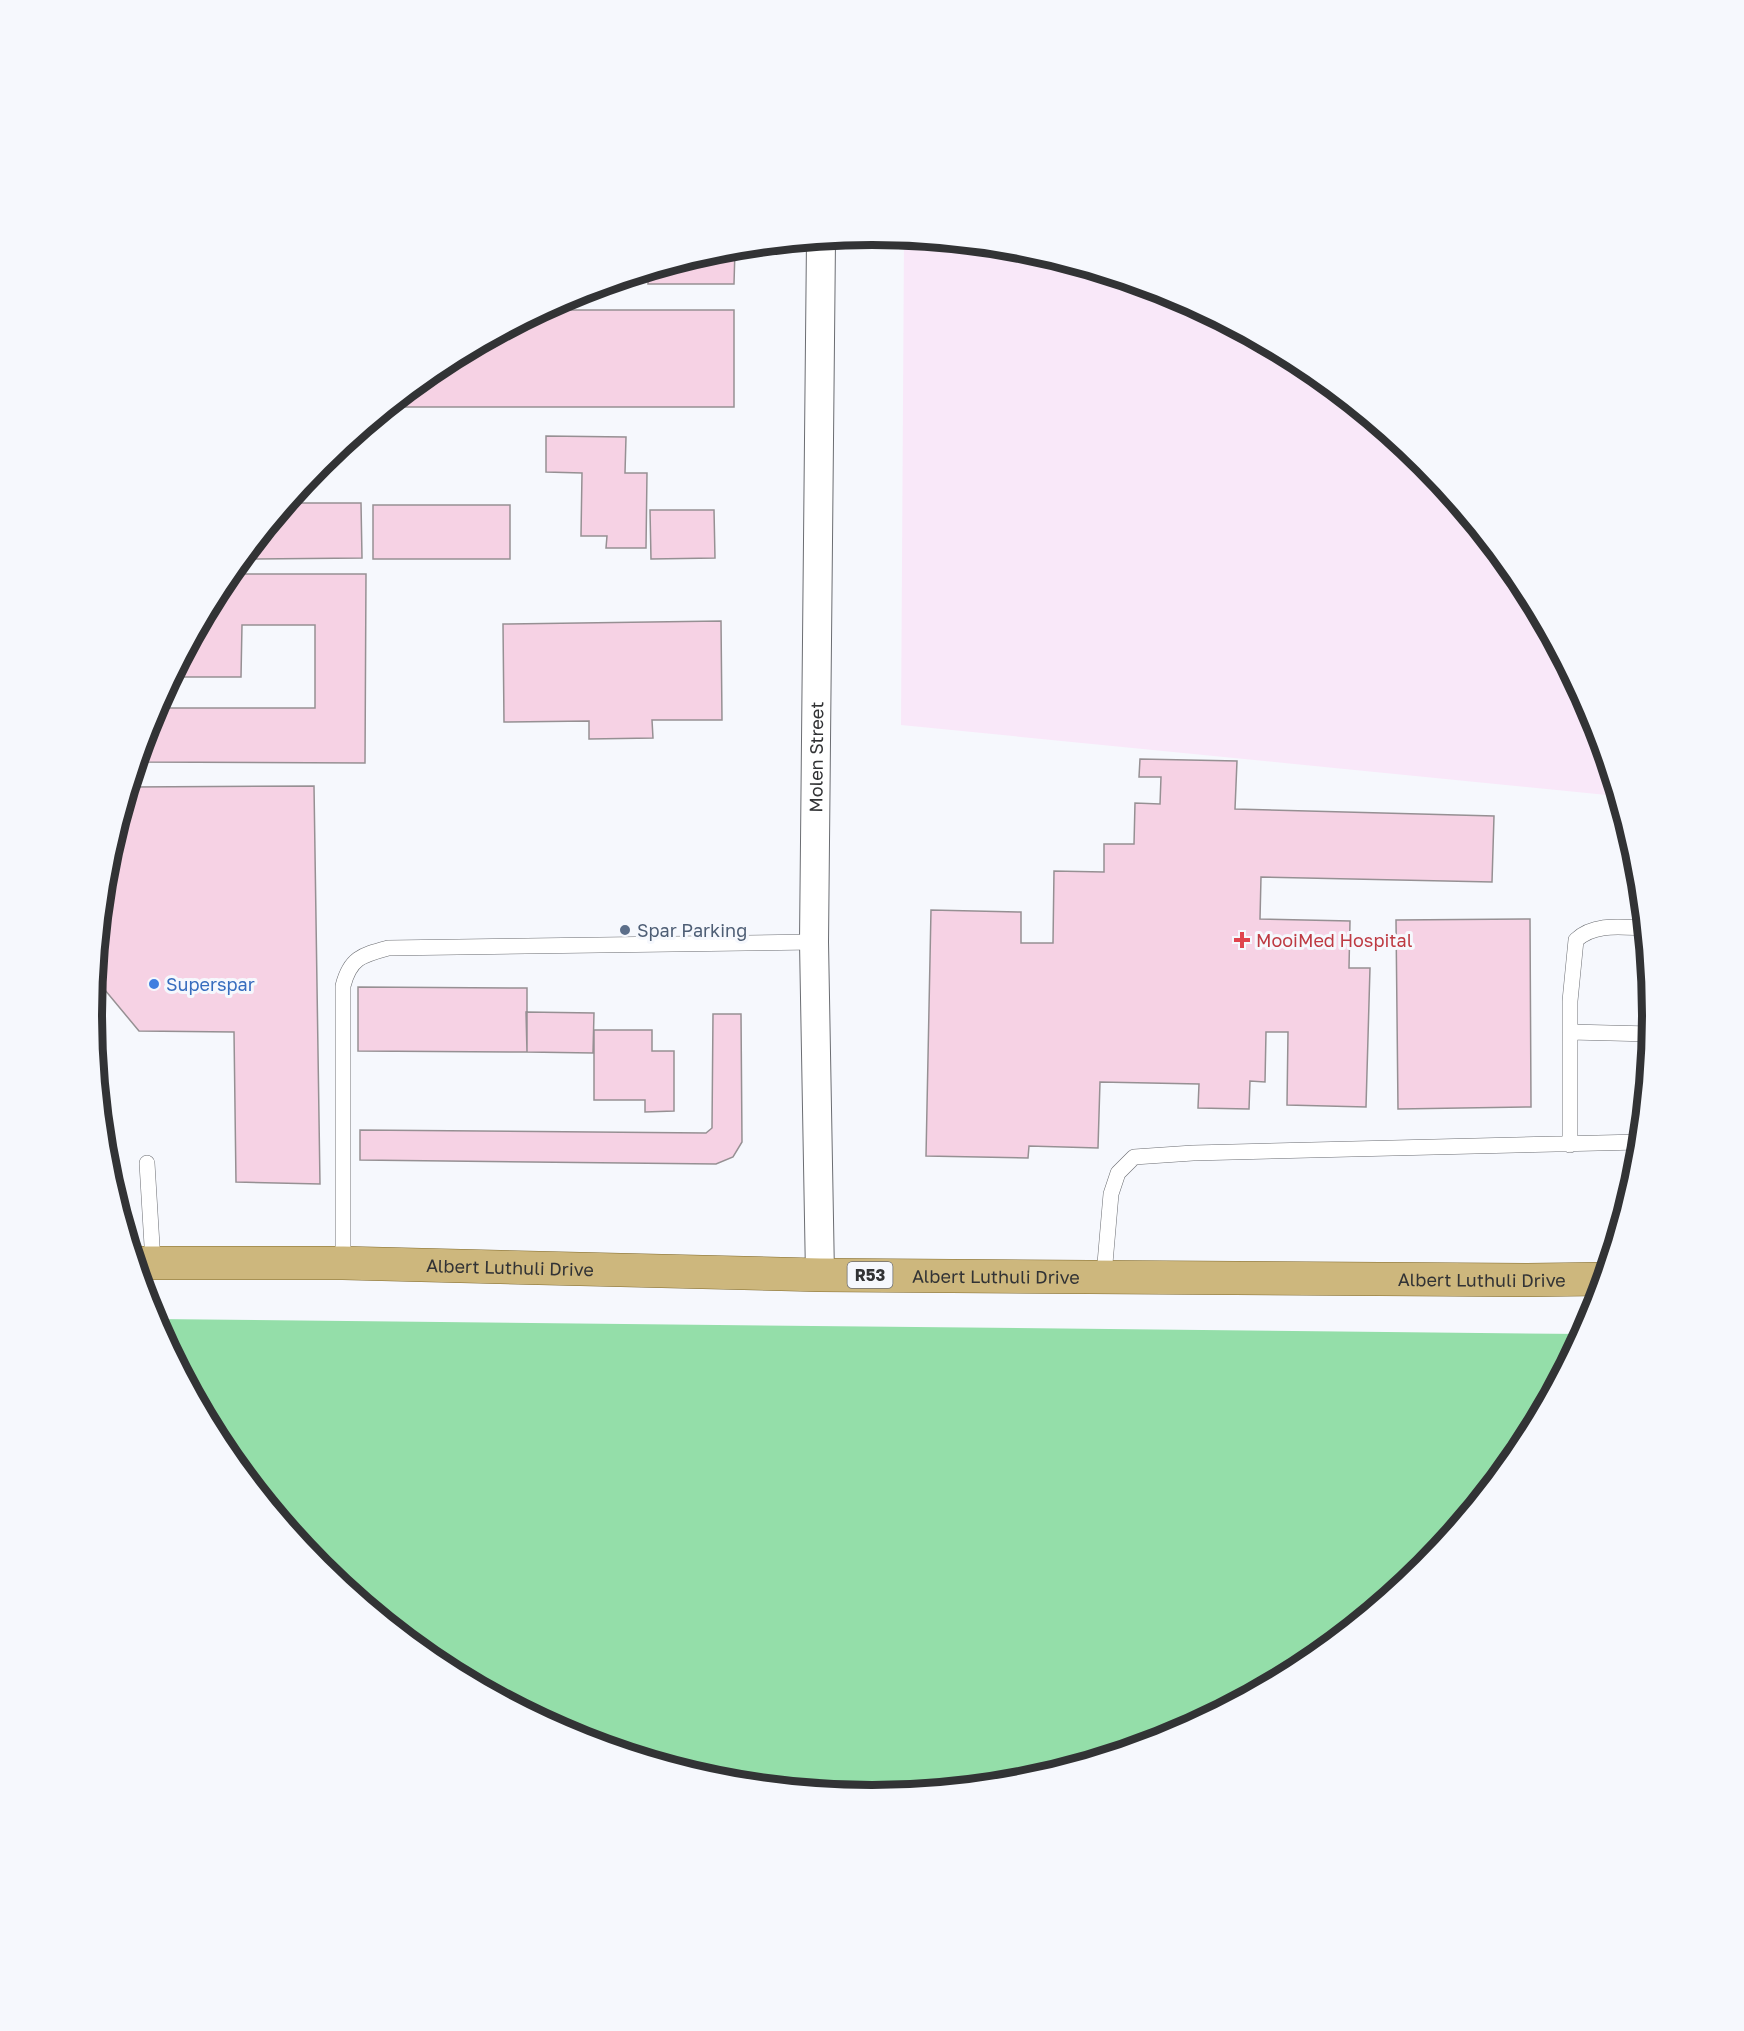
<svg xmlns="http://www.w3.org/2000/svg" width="1744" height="2031" font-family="'Golos Text',sans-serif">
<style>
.education{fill:#f9e8f9}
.green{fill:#94dea9}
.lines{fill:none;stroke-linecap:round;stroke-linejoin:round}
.stream{stroke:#89d6fc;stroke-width:10}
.building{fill:#f6d2e4;stroke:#969093;stroke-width:1.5}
.lane-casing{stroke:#6b6d72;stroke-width:16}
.street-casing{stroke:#6b6d72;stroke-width:30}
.primary-casing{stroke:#816a2c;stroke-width:34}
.lane{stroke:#fff;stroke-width:15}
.street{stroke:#fff;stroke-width:28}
.primary{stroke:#cdb77d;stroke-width:33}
.service-dot{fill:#5c6f8a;stroke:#f6f8fd;stroke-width:2}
.health-dot{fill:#e0444e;stroke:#f6f8fd;stroke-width:2}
.shop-dot{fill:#3f7fe0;stroke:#f6f8fd;stroke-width:2}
.labels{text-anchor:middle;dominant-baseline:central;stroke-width:6;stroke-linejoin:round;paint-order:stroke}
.shield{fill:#f6f8fd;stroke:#6d6e71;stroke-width:1.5}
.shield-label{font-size:16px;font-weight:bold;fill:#323335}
.street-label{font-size:18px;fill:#323335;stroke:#f6f8fd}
.service-label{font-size:18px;fill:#4e5e75;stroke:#f6f8fd;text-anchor:start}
.health-label{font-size:18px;fill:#be3a42;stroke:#f6f8fd;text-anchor:start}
.shop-label{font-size:18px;fill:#366cbe;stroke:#f6f8fd;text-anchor:start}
.rim{fill:none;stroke:#323335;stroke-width:8}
</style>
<rect width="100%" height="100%" fill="#f6f8fd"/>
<!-- education -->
<path class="education" d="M904,238L1025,250L1171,295L1306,367L1424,464L1521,582L1593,717L1617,796L901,725Z"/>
<!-- green -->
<path class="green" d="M154,1319L1582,1334L1521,1449L1424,1568L1305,1665L1170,1737L1024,1781L872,1796L719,1781L573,1736L438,1664L320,1567L223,1449Z"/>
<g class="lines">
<!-- stream -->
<path class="stream" d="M836,1792L1035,1778"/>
</g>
<!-- building -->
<path class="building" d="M735,249L734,284H648V272L720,250Z
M543,310H734V407H389L439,366Z
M546,436L626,437L625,473H647L646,548H606L607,536H581L582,473L546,472Z
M287,503H361L362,558L252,559V546Z
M373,505H510V559H373Z
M650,510H714L715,558L651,559Z
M230,574H366L365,763L137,762L151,717L156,708H315V625H242L241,677H184V654L223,582Z
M721,621L722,720H652L653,738L589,739V721L504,722L503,624Z
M1140,759L1237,761L1235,809L1494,816L1492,882L1261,877L1260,919L1350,921L1349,968H1370L1366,1107L1287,1105L1288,1032H1266L1265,1082L1250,1081L1249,1109L1198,1108L1199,1084L1100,1082L1098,1148L1029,1146L1028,1158L926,1156L931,910L1021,912V943H1053L1054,871L1104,872V844H1134L1135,803L1160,804L1161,777H1139Z
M314,786L320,1184L236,1182L234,1032L139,1031L95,978L107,863L130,787Z
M1530,919L1531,1107L1398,1109L1396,920Z
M358,987L527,988V1052L358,1051Z
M526,1012L594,1013L593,1053L527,1052Z
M713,1014H741L742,1142L733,1157L716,1164L360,1160V1130L706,1133L712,1128Z
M594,1030H652V1051H674V1111L645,1112V1100H594Z"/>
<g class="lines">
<defs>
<path id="lane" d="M1570,1032L1651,1034
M1570,1145V1001L1576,940C1594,923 1621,927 1644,928
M147,1163L153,1262
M343,1263V986C350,958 362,955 388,948L814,942
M1104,1275L1111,1194L1118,1173L1134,1157L1193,1153L1640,1142"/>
<g id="street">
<path id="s1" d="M820,1275L814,942L821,240"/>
</g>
<g id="primary">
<path id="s2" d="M135,1263H343L820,1275L1527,1280L1604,1279"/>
</g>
</defs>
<!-- lane casing -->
<use href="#lane" class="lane-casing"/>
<!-- street casing -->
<use href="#street" class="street-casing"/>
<!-- primary casing -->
<use href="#primary" class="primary-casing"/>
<!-- lane -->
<use href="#lane" class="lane"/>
<!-- street -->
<use href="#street" class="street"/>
<!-- primary -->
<use href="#primary" class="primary"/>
</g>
<!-- markers -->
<circle class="service-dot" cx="625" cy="930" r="6"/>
<path class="health-dot" d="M1239 931h6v6h6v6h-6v6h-6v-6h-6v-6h6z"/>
<circle class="shop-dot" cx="154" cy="984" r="6"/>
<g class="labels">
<!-- shield labels -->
<rect class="shield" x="847.5" y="1262" width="45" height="26" rx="4.5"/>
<g class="shield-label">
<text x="870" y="1275">R53</text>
</g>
<!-- street labels -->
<g class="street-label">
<text stroke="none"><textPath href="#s1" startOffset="518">Molen Street</textPath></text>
<text stroke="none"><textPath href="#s2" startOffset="375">Albert Luthuli Drive</textPath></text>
<text stroke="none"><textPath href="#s2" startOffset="861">Albert Luthuli Drive</textPath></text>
<text stroke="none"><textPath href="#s2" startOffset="1347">Albert Luthuli Drive</textPath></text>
</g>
<!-- service labels -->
<g class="service-label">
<text x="637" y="930">Spar Parking</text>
</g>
<!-- health labels -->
<g class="health-label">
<text x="1256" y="940">MooiMed Hospital</text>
</g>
<!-- shop labels -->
<g class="shop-label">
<text x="166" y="984">Superspar</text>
</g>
</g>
<!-- crop -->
<path d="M0 0H1744V2031H0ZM102 1015a770 770 0 1 1 1540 0a770 770 0 1 1-1540 0Z" fill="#f6f8fd" fill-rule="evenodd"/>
<path class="rim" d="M102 1015a770 770 0 1 1 1540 0a770 770 0 1 1-1540 0Z"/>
</svg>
